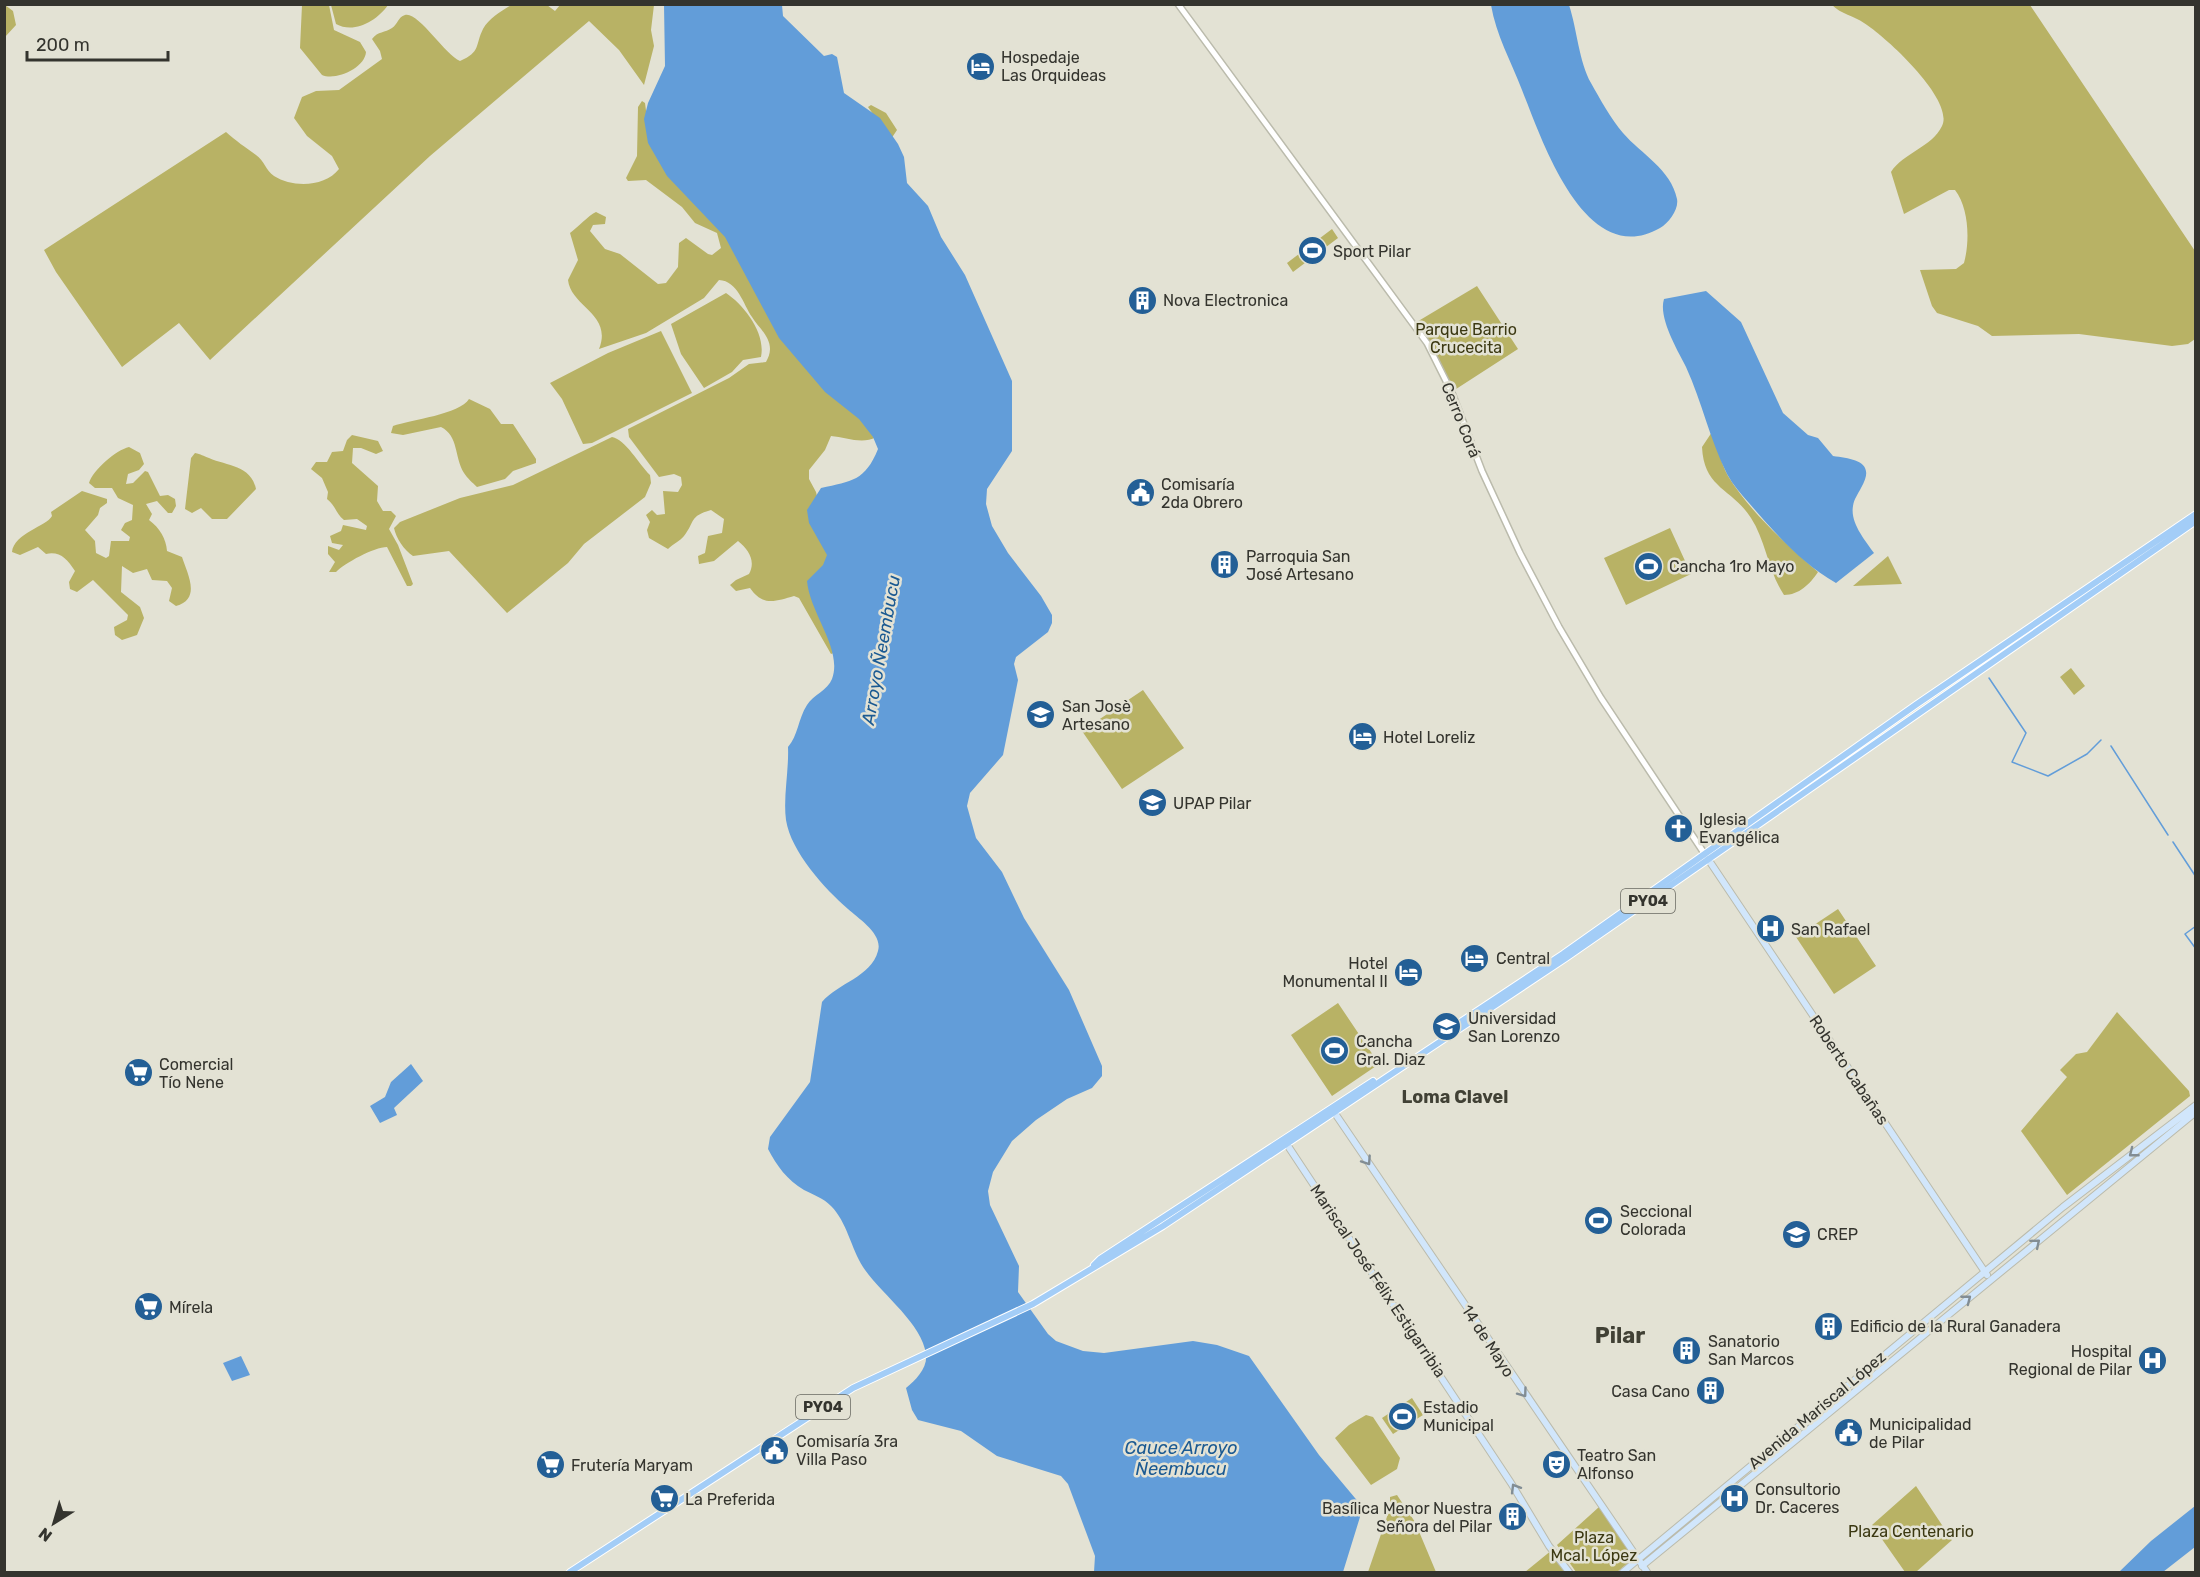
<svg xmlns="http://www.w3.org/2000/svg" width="2200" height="1577" font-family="Rubik,sans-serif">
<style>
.green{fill:#b8b265}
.water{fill:#629dd9}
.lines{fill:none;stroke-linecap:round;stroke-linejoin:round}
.stream{stroke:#629dd9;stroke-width:1.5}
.tertiary-casing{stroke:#bbbbac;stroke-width:8}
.secondary-casing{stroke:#bbbbac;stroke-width:8}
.primary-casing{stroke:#fff;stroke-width:8}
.tertiary{stroke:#fff;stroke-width:5}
.secondary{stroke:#d1e6fb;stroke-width:6}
.primary{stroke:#a3cdf7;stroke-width:6}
.oneway{stroke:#828d94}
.labels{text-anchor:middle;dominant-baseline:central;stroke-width:5;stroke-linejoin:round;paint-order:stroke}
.shield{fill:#e3e2d4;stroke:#686860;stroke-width:1.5}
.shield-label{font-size:15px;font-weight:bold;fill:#34342e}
.poi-label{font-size:16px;fill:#34342e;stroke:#e3e2d4;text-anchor:start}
.park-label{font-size:16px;fill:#3b3812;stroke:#e3e2d4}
.street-label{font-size:16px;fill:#34342e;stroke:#e3e2d4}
.water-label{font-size:18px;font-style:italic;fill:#1b5a92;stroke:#e3e2d4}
.neighbourhood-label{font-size:18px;font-weight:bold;fill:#414135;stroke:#e3e2d4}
.district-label{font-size:22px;font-weight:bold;fill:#414135;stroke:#e3e2d4}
</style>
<rect width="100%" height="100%" fill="#e3e2d4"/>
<!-- green -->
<path class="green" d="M513,4L547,5L555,11L560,5H654L651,30L654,46L644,85L619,50L589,21L430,156L210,360L179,323L122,367L56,272L44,250L226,132C236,141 245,147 256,155C264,160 266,171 274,176C293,188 325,187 339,169L332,156L307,136L294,118L302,97L316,91L339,90L382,59L380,51L372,39C378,31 385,33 392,28C398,24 398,17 405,15C418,11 445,55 460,61C481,52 475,45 483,29C489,18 503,10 513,4Z
M5,5L13,11L16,25L5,37Z
M302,5H329L334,30L360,42L366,52C365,68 336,81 322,75L300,48Z
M331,5L388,4V5C377,21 354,34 336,24Z
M1832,5H2030L2195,251V339L2188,344L2172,346L2079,334L1992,336L1978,326L1937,313L1932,306L1920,270L1956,269L1964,263C1970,241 1969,208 1955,190H1949L1904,214L1891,172C1903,153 1932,147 1942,126C1955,100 1885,36 1864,23C1854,16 1841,14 1832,5Z
M642,101L645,103L647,118L876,437C862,445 846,437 831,436L825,450L809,470V479L816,492L823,522L839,651L831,654L799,598L794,596C776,601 763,607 750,588L736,591L730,585L736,580L749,574C756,561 749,550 738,541L714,561L699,564L698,556L705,553L708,536L722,533L724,519L711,510C689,516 695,522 684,536C680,541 673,544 668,549L649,538L647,530L650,522L646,515L652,510L657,515L665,514L663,491L678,492L682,485L681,477L674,474L659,477L629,437L628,429L729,378L749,364L766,362C768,358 770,354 770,349C770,336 758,327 752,317C743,304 738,281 719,280L704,298L646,333L599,349C613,314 571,307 568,280L578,260L570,233C577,228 589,215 596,212L606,217L605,224L593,225L590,231L605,249L620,254L658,284L666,283L678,267L679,243L686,238L708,254L712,255L721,248L717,233L695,223L682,207L646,180L628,181L626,178L637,156L638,107Z
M871,105L886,113L897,130L891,139L868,107Z
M1332,229L1338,238L1293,272L1287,263Z
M1477,286L1518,349L1453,391L1415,323Z
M726,293C744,305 766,333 761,357L743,360L732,372L704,388L681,354L671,324Z
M661,331L692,393L592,443L583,444L562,399L550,383L608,353Z
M469,399L490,409L501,424H513L536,459V463L513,471L505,479L477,487C473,483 467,478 464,473C454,457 459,436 441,427L403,435L391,433L393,426C411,420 460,414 469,399Z
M1712,432C1717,446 1721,463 1728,476C1750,512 1787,545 1818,572C1810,584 1799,595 1784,595C1768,571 1766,541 1751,518C1732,488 1704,489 1702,447Z
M352,435L378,441L383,451L376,454L361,448H353L352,463L378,486L377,501L383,511H391L396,516L389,529L398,545L413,584L411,586H407L387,547C374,547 345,563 336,572H329L335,562L328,554V546L339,550L343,545L332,543L330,536L341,531L343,525L366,530L367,526L357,519L344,520C336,514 336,506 327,499L328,492L322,478L311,469L316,462H327L332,452L343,451L347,440Z
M612,437C626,440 638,463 650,475L651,483L645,497L584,544L568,563L507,613L449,551L413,556C404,550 396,538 394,528L400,522L460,498L513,485Z
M129,447L140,453L144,464L139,470L128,474L126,484L133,483L145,471L148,472L160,496L168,495L175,499L176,506L172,513H168L157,501L146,504L152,514L149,520C160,528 166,539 167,551L182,557C187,573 202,599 176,606L169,601L172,588L167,581L152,580L147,569L133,573L122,566L121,592L140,607L144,618L137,635L122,640L115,635L114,627L127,620L128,615L93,580L77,592L70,589L69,582L75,571C67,559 60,551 46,554L38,547L20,555L12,552C14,533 47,526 52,516L51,512L82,491L107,499V503L100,508L98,515L85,530L95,541L96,553L106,558L109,556L111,541H129L130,537L121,530L125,523L132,520L133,505L118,498L112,488H95L89,483C93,470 116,450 129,447Z
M195,453C201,454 203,456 209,458C227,466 251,465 256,489L227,519H212L201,508L192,513L185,509L191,458Z
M1670,528L1691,574L1626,605L1604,558Z
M1888,556L1902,584L1853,586Z
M2071,668L2085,686L2074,695L2060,677Z
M1143,690L1184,748L1122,789L1082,731Z
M1838,909L1876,966L1834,994L1796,937Z
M1338,1003L1379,1064L1332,1096L1291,1035Z
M2117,1012L2189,1091L2190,1096L2067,1195L2021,1131L2067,1077L2060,1070L2076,1054L2087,1052Z
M1412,1398L1423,1415L1393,1434L1382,1418Z
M1366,1415L1373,1417L1400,1458L1397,1469L1371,1485L1335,1438L1349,1425Z
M1916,1486L1952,1540L1916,1572H1905L1872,1525Z
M1397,1495L1415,1522L1436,1572H1368L1390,1508V1497Z
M1599,1507L1635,1557L1617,1572H1576L1557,1545Z
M1552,1550L1568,1572H1525Z"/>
<!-- water -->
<path class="water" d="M664,5H782L783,16L824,56L832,54L837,57L844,93L880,118L898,144L904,157L907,183L928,206L941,237L965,275L1012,381V451L987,489L986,504L992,526L1008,553L1041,596L1052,615V623L1048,632L1016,657L1014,664L1018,680L1003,755L970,793L967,806L976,838L1002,872L1024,918L1069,990L1102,1066V1076L1092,1088L1067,1099L1036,1120L1012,1141L993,1172L988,1191L990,1205L1019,1266L1018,1292L1048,1334L1056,1341L1083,1351L1104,1353L1193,1341L1217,1345L1249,1356L1319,1455L1360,1504V1517L1343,1572H1094L1095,1556L1068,1484L1061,1476L997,1456L961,1431L918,1420L912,1410L906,1388C916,1380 928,1367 926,1354C922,1323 881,1294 863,1267C851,1248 847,1222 831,1206C823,1198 814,1195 804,1190C787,1180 777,1166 768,1149L770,1137L810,1082L822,1002C838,983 871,977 878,951C883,934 859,919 848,909C825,889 791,852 786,820C783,797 789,771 788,747C798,736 798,719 807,705C813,695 828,690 832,679C843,649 810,614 807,581L823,565L827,555L809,523L807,510L821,488C852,481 865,481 878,449L873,437L859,419L825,392L779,338L725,237L667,176L648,143L644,119L648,103L665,66Z
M1491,5H1569C1577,29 1579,62 1591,83C1600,99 1611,119 1623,133C1641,154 1671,169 1677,199C1679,209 1669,223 1660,228C1585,271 1542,140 1522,90C1511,61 1496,35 1491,5Z
M1706,291L1741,322L1783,413L1808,435L1818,438L1833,456C1853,459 1877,461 1861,488C1858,494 1854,499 1853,506C1850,523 1865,540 1874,553L1836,583C1801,563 1775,533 1749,503C1741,494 1733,485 1727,474C1710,440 1702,402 1686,367C1678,351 1658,318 1664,299Z
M411,1064L423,1081L394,1108L397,1115L380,1123L370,1106L385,1097L391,1082Z
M241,1356L250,1375L232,1381L223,1363Z
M2195,1506V1547L2163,1572H2119L2151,1541Z"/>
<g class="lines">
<!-- stream -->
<path class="stream" d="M1989,678L2026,733L2012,762L2048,776L2087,754L2101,740
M2111,746L2168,835
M2173,842L2196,877
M2196,926L2185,934L2196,949
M2196,977V978"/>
<defs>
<path id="tertiary" d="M1178,4L1427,343L1452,393L1482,471L1520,553L1559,627L1601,698L1706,856"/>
<path id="secondary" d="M1708,859L1987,1275
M1332,1109L1647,1572
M1284,1140L1511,1483L1549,1546L1569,1572
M1642,1566L2196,1112
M1623,1572L2063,1207L2196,1105"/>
<path id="primary" d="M1456,1025L1563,954L1917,704L2196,514
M1094,1265L1100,1259L1373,1081
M570,1572L853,1388L1033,1304L1163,1226L1566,958L2196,521"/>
</defs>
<!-- tertiary casing -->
<use href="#tertiary" class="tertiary-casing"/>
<!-- secondary casing -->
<use href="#secondary" class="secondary-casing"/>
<!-- primary casing -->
<use href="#primary" class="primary-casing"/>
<!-- tertiary -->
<use href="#tertiary" class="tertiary"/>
<!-- secondary -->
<use href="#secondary" class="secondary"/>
<!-- primary -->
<use href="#primary" class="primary"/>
</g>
<!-- one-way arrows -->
<defs><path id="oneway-chevron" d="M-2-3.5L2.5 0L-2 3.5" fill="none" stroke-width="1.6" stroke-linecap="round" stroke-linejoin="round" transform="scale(1.5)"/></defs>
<g class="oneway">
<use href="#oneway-chevron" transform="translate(2133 1153) rotate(142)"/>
<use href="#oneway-chevron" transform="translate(1367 1161) rotate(56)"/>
<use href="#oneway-chevron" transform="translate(2036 1243) rotate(-40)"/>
<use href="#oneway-chevron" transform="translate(1967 1299) rotate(-38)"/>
<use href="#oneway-chevron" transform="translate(1523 1393) rotate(54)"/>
<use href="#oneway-chevron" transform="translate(1515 1488) rotate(-121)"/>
</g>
<!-- icons -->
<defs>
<symbol id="hotel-disc" viewBox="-11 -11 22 22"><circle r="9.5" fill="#235f96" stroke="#e3e2d4"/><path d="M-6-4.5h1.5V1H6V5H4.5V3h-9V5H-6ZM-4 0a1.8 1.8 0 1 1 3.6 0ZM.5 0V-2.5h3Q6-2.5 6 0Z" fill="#fff"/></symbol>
<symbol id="stadium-disc" viewBox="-11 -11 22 22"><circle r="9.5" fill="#235f96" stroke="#e3e2d4"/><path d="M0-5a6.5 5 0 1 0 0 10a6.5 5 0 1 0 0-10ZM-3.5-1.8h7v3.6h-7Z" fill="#fff"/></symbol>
<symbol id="building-disc" viewBox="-11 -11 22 22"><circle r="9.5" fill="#235f96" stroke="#e3e2d4"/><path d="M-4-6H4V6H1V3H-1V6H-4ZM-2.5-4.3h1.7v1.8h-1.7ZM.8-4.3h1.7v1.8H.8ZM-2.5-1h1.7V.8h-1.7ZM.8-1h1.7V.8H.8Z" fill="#fff"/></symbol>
<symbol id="civic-disc" viewBox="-11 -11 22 22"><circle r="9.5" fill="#235f96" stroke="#e3e2d4"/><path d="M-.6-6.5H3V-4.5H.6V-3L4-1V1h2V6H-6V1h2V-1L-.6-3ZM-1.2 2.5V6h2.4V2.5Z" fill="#fff"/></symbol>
<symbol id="school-disc" viewBox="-11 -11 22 22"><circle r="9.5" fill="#235f96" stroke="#e3e2d4"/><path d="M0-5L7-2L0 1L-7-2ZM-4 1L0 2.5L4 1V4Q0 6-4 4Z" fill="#fff"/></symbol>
<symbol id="university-disc" viewBox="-11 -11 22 22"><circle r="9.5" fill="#235f96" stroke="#e3e2d4"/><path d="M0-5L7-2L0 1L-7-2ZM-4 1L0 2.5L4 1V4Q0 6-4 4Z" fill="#fff"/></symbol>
<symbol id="church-disc" viewBox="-11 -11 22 22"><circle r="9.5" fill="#235f96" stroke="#e3e2d4"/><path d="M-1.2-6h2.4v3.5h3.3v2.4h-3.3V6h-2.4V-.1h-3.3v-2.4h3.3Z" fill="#fff"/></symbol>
<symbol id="hospital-disc" viewBox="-11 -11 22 22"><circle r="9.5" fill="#235f96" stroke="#e3e2d4"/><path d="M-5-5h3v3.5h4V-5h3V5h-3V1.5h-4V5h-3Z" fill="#fff"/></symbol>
<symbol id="supermarket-disc" viewBox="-11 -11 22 22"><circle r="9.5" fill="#235f96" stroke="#e3e2d4"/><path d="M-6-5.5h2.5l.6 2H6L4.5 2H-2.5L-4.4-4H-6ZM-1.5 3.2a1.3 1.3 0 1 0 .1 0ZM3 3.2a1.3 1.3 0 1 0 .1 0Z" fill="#fff"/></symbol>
<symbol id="theatre-disc" viewBox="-11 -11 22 22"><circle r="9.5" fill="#235f96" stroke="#e3e2d4"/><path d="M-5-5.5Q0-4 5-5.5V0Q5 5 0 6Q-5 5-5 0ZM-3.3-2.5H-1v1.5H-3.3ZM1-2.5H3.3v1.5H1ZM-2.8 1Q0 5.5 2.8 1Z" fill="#fff"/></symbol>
</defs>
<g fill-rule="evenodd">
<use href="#hotel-disc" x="964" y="50" width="33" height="33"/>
<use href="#stadium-disc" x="1296" y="234" width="33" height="33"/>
<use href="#building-disc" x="1126" y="284" width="33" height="33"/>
<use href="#civic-disc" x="1124" y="476" width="33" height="33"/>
<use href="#building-disc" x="1208" y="548" width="33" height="33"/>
<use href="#stadium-disc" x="1632" y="550" width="33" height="33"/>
<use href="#school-disc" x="1024" y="698" width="33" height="33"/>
<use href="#hotel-disc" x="1346" y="720" width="33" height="33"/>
<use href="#university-disc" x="1136" y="786" width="33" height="33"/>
<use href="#church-disc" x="1662" y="812" width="33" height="33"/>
<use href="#hospital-disc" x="1754" y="912" width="33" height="33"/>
<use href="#hotel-disc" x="1458" y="942" width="33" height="33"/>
<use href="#hotel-disc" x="1392" y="956" width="33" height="33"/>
<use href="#university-disc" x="1430" y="1010" width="33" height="33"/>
<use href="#stadium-disc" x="1318" y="1034" width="33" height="33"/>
<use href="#supermarket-disc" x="122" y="1056" width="33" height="33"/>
<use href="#stadium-disc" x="1582" y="1204" width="33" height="33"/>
<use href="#school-disc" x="1780" y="1218" width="33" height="33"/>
<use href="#supermarket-disc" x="132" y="1290" width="33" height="33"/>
<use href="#building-disc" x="1812" y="1310" width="33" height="33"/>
<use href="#building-disc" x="1670" y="1334" width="33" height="33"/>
<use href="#hospital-disc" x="2136" y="1344" width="33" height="33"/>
<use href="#building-disc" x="1694" y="1374" width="33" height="33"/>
<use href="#stadium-disc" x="1386" y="1400" width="33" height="33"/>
<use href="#civic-disc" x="1832" y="1416" width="33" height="33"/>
<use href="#civic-disc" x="758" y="1434" width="33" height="33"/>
<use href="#theatre-disc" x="1540" y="1448" width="33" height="33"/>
<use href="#supermarket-disc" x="534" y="1448" width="33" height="33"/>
<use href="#hospital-disc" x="1718" y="1482" width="33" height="33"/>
<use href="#supermarket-disc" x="648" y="1482" width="33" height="33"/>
<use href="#building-disc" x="1496" y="1500" width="33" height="33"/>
</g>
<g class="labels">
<!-- shield labels -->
<g class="shield">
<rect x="1621" y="889" width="54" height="24" rx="4.5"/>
<rect x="796" y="1395" width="54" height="24" rx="4.5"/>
</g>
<g class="shield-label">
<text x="1648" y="901">PY04</text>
<text x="823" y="1407">PY04</text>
</g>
<!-- poi labels -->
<g class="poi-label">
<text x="1001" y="57">Hospedaje<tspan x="1001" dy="18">Las Orquideas</tspan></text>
<text x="1333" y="251">Sport Pilar</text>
<text x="1163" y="300">Nova Electronica</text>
<text x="1161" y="484">Comisaría<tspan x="1161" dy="18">2da Obrero</tspan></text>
<text x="1246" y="556">Parroquia San<tspan x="1246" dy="18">José Artesano</tspan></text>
<text x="1669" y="566">Cancha 1ro Mayo</text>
<text x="1062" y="706">San Josè<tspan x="1062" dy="18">Artesano</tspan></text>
<text x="1383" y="737">Hotel Loreliz</text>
<text x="1173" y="803">UPAP Pilar</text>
<text x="1699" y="819">Iglesia<tspan x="1699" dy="18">Evangélica</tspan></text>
<text x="1791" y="929">San Rafael</text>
<text x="1496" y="958">Central</text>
<text x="1388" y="963" text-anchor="end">Hotel<tspan x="1388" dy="18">Monumental II</tspan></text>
<text x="1468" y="1018">Universidad<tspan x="1468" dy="18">San Lorenzo</tspan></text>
<text x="1356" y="1041">Cancha<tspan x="1356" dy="18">Gral. Diaz</tspan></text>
<text x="159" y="1064">Comercial<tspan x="159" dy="18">Tío Nene</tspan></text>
<text x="1620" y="1211">Seccional<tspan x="1620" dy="18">Colorada</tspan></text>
<text x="1817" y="1234">CREP</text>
<text x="169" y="1307">Mírela</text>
<text x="1850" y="1326">Edificio de la Rural Ganadera</text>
<text x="1708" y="1341">Sanatorio<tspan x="1708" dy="18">San Marcos</tspan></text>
<text x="2132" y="1351" text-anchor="end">Hospital<tspan x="2132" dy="18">Regional de Pilar</tspan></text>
<text x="1690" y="1391" text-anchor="end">Casa Cano</text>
<text x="1423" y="1407">Estadio<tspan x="1423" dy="18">Municipal</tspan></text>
<text x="1869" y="1424">Municipalidad<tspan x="1869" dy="18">de Pilar</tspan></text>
<text x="796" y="1441">Comisaría 3ra<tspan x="796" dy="18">Villa Paso</tspan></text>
<text x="1577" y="1455">Teatro San<tspan x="1577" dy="18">Alfonso</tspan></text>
<text x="571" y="1465">Frutería Maryam</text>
<text x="1755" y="1489">Consultorio<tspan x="1755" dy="18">Dr. Caceres</tspan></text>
<text x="685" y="1499">La Preferida</text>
<text x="1492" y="1508" text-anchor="end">Basílica Menor Nuestra<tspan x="1492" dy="18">Señora del Pilar</tspan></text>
</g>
<!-- park labels -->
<g class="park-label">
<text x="1466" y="329">Parque Barrio<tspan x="1466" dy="18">Crucecita</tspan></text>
<text x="1911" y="1531">Plaza Centenario</text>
<text x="1594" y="1537">Plaza<tspan x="1594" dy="18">Mcal. López</tspan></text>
</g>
<!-- street labels -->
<g class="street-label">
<text transform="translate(1461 420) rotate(68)">Cerro Corá</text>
<text transform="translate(1849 1070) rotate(56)">Roberto Cabañas</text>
<text transform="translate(1378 1281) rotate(56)">Mariscal José Félix Estigarribia</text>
<text transform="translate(1488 1341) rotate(57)">14 de Mayo</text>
<text transform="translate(1817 1410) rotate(-40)">Avenida Mariscal López</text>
</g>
<!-- water labels -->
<g class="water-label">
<text transform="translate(881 650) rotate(-80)">Arroyo Ñeembucu</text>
<text x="1181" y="1448">Cauce Arroyo<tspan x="1181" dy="21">Ñeembucu</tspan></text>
</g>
<!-- neighbourhood labels -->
<g class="neighbourhood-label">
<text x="1455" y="1097">Loma Clavel</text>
</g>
<!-- district labels -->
<g class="district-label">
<text x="1620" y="1335">Pilar</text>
</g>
</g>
<!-- border -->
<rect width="2200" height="1577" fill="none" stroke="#34342e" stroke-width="12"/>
<!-- north arrow -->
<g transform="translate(54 1523) rotate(217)" stroke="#e3e2d4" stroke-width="4.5" paint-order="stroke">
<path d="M0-4.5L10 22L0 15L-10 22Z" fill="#34342e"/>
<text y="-9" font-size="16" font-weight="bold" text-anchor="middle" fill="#34342e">N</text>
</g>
<!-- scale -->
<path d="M27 51v9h141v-9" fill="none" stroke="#34342e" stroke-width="3"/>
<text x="36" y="51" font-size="18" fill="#34342e" stroke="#e3e2d4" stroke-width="4.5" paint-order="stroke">200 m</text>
</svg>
